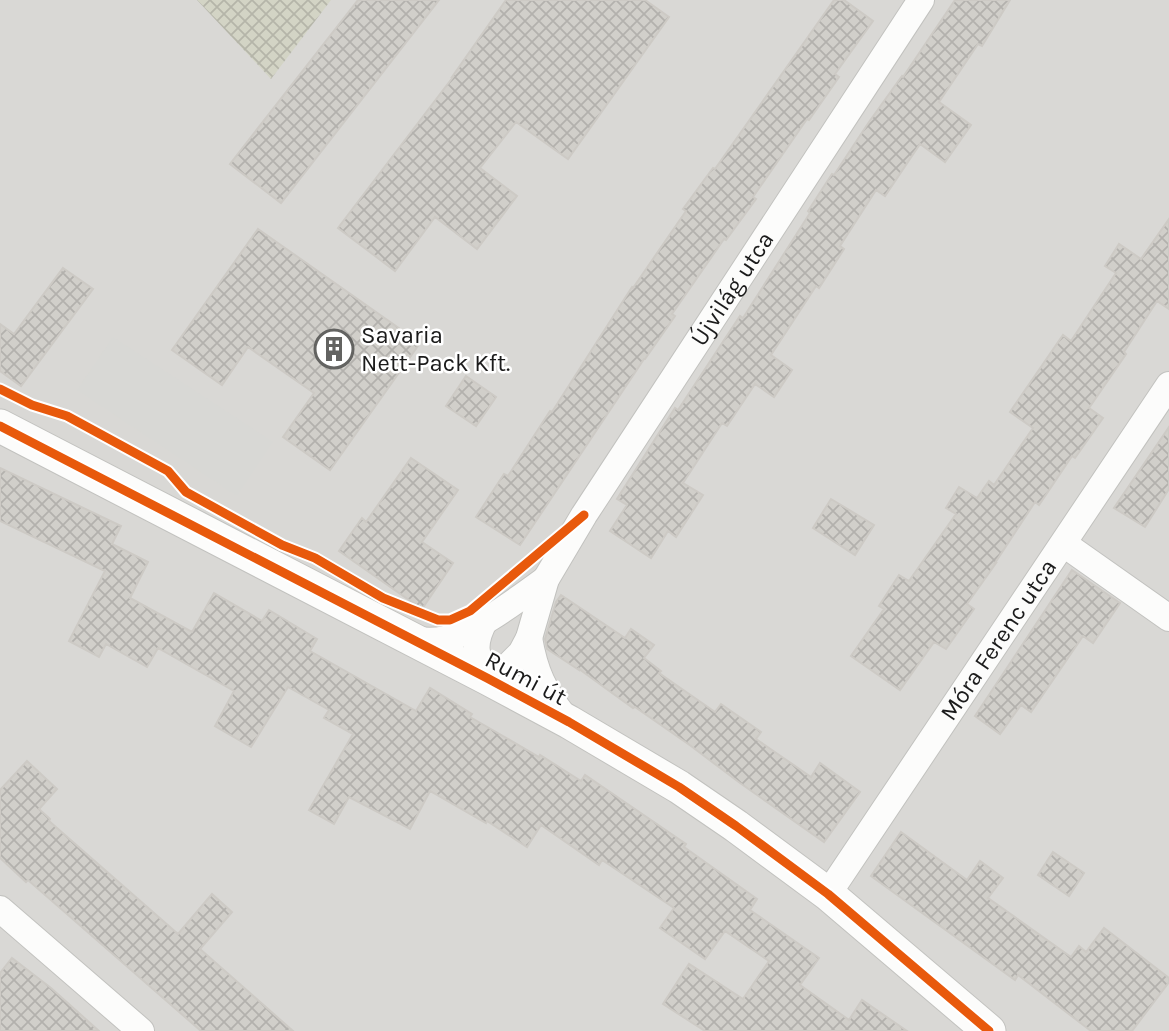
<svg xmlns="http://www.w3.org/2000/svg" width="1169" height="1031" font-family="Karla,sans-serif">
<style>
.residential{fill:#d9d8d5}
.construction{fill:url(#construction-cross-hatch)}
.parking{fill:#d8d8d5}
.building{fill:url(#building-cross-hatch);stroke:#cdcac5;stroke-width:2}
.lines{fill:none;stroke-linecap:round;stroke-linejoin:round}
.minor-casing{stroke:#c2c2bf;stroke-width:28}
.tertiary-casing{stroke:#c2c2bf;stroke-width:35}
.minor{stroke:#fcfcfb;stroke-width:26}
.tertiary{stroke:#fcfcfb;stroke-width:33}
.cycleway-casing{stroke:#fff;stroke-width:13}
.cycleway{stroke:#e8590c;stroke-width:9}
.labels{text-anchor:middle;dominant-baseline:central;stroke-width:5;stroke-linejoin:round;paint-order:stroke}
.street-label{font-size:24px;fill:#1b1b1b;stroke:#fff}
.poi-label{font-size:24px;fill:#1b1b1b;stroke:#fff;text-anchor:start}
</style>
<defs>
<pattern id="construction-cross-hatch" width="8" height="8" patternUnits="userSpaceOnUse" patternTransform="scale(1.75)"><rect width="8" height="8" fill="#d3d4c5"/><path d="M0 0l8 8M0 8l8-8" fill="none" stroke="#b5b5a9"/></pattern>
<pattern id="building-cross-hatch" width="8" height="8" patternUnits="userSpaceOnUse" patternTransform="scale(1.75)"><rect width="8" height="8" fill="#d1cfca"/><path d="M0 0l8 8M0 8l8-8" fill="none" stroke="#b3b1ad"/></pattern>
</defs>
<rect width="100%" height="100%" fill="#eae9e3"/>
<!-- residential -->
<path class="residential" d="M0,0H1169V1031H0Z"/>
<!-- construction -->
<path class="construction" d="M197,0H331L271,79Z"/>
<!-- parking -->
<path class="parking" d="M113,337L273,442L237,496L77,390Z"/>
<!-- building -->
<path class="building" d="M358,0H439L281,203L230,164Z
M506,0H645L669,17L568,159L516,122L480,168L517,196L477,249L435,217L395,271L338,228L453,77H452Z
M834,0H844L873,21L835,74L839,77L809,120L807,119L753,197L756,199L726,240L724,239L672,314L675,316L645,359H644L520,545L476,517L504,474L508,476L550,411L552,412L632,287L633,288L686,211L683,209L713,168L715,169Z
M955,0H1010L982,46L978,44L939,102L971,125L945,162L920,144L885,196L876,190L840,246L844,249L819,288L816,286L771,355L792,370L774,397L755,384L727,426L722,423L683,483L703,495L676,537L668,531L651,558L610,531L627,505L617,499L675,408L678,410L740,316L743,318L810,213L808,211L832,174L834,175L869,122L902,76L903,77Z
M1169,219V309L1157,301L1124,352L1126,354L1089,408L1103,418L1075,458L1072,456L1039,505L1035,502L995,563H996L967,604L974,609L946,649L934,642L900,690L851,656L884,609L879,606L899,575L909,581L956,514L946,508L959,487L977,498L989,481L994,485L1033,428L1010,412L1063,335L1071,341L1116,273L1105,266L1119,244L1141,259Z
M258,229L420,343L330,470L283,437L314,393L248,347L222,385L172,350Z
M63,268L93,289L21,386L0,371V324L14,334Z
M466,376L496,397L476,426L446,406Z
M1169,427V489L1145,527L1114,508Z
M411,458L458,490L422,542L453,563L422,609L339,551L362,518L366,522Z
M0,468L121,526L112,544L148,562L130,598L192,632L214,593L262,621L269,610L317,639L310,651L416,711L430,688L472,714L470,717L539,757L540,755L581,781L585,775L686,844L684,847L757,899L750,910L819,958L800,985L849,1020L862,1000L907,1031H705L663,1004L689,964L743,999L769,961L725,931L705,959L660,928L674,908L602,860L599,865L541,825L527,847L487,821L486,823L430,791L410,829L349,797L334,824L309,810L353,734L324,718L329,710L288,687L251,747L215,726L234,691L158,648L147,667L106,644L99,657L69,641L105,571L0,521Z
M831,499L874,525L855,555L813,528Z
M1072,570L1120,603L1093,643L1083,636L1031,712L1021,705L1000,734L975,716Z
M561,595L625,638L631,629L654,645L644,658L661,671L659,673L715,712L721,704L761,732L756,739L811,777L820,763L860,792L824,842L740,783L691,746L635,707L633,708L579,669V670L547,649L545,639L556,602Z
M27,761L57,789L39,809L50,819L49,821L178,934L212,894L232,912L200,949L293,1031H201L28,880L26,882L0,858V790Z
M901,832L967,880L980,861L1003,878L988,898L1071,957L1079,946L1086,952L1104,928L1169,978V982L1132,1031H1091L1018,975L1015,980L871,876Z
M1053,852L1084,873L1069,896L1038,875Z
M12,958L51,988L99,1031H0V973Z"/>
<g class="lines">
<defs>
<g id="minor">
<path d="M1064,544L1169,618"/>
<path id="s1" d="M485,620C472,644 475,655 487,678L501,673L521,653L529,638L546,579L584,515L921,0"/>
<path d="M529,638C535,673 544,691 565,718"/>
<path d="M411,639C423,641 433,642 445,639C474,633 521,597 546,579"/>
<path id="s2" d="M828,894L1169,385"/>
<path d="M0,909L141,1031"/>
</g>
<path id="tertiary" d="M0,426L487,678L569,722L679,787L736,826L828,894L989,1031"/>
</defs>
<!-- minor casing -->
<use href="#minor" class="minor-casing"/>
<!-- tertiary casing -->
<use href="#tertiary" class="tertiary-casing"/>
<!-- minor -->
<use href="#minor" class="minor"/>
<!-- tertiary -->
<use href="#tertiary" class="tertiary"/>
<defs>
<path id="cycleway" d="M0,389L32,405L67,416L168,471L186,492L282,545L315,558L383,598L438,620H450L470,611L584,515
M0,426L487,678L569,722L679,787L736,826L828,894L989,1031"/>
</defs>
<!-- cycleway casing -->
<use href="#cycleway" class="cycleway-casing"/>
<!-- cycleway -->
<use href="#cycleway" class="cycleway"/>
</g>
<!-- icons -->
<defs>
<symbol id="building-ring" viewBox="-11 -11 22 22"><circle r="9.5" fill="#fff" stroke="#636361" stroke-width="1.5"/><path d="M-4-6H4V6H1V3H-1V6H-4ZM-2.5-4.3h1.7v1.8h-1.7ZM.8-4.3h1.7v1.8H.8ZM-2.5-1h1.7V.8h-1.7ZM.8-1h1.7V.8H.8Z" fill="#636361"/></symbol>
</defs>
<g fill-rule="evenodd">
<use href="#building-ring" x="312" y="327" width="44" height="44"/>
</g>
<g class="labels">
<!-- street labels -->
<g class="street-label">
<text stroke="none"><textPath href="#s1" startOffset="528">Újvilág utca</textPath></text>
<text stroke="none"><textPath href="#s2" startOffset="306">Móra Ferenc utca</textPath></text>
<text transform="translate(526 678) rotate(28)">Rumi út</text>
</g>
<!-- poi labels -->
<g class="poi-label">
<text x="361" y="335">Savaria<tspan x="361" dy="28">Nett-Pack Kft.</tspan></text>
</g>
</g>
</svg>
